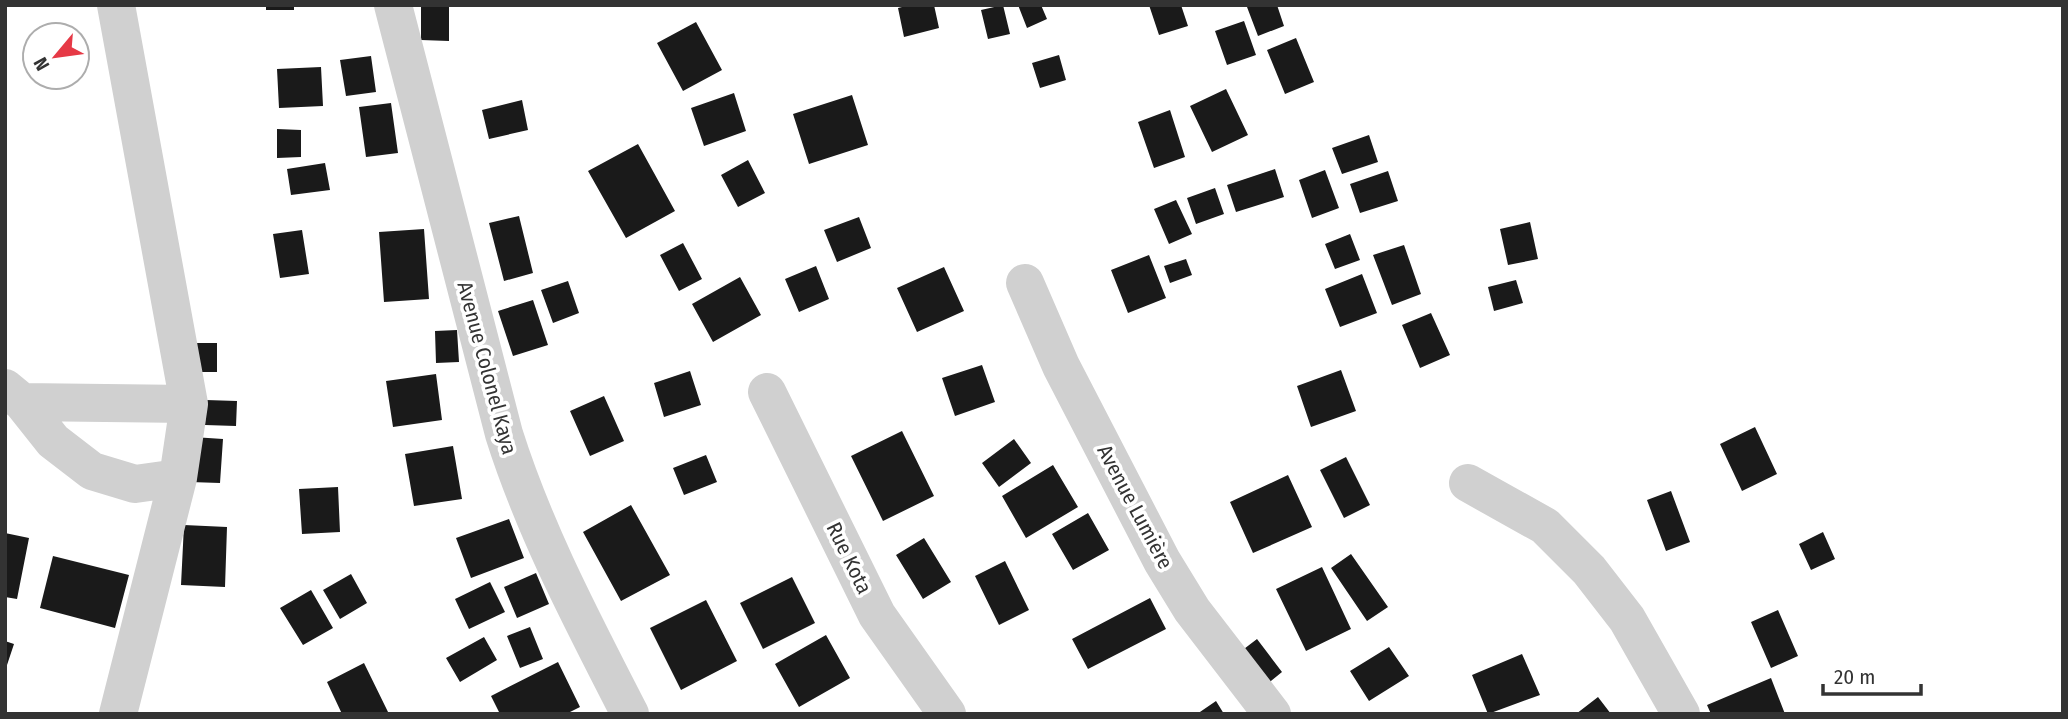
<svg xmlns="http://www.w3.org/2000/svg" width="2068" height="719" font-family="'Fira Sans Condensed',sans-serif">
<style>
.building{fill:#1a1a1a}
.lines{fill:none;stroke-linecap:round;stroke-linejoin:round}
.minor{stroke:#d0d0d0;stroke-width:38}
.labels{text-anchor:middle;dominant-baseline:central;stroke-width:7;stroke-linejoin:round;paint-order:stroke}
.street-label{font-size:21px;fill:#333;stroke:#fff}
</style>
<rect width="100%" height="100%" fill="#fff"/>
<!-- building -->
<path class="building" d="M266,5H294V10H266Z
M421,5L449,6V41L421,40Z
M910,5H934L939,28L904,37L898,8Z
M1003,5L1010,34L988,39L981,10Z
M1018,5H1041L1047,19L1027,28Z
M1149,5H1181L1188,26L1159,35Z
M1252,5H1277L1284,26L1258,36L1247,7Z
M1244,21L1256,55L1227,65L1215,31Z
M696,22L722,70L683,91L657,43Z
M1296,38L1314,82L1285,94L1267,50Z
M1059,55L1066,80L1040,88L1032,63Z
M371,56L376,92L346,96L340,60Z
M321,67L323,106L279,108L277,69Z
M1226,89L1248,135L1212,152L1190,106Z
M734,93L746,131L704,146L691,108Z
M852,95L868,145L809,164L793,114Z
M522,100L528,130L489,139L482,110Z
M391,103L398,153L366,157L359,107Z
M1170,110L1185,157L1154,168L1138,122Z
M277,129L301,130V157L277,158Z
M1369,135L1378,162L1342,174L1332,148Z
M638,144L675,211L626,238L588,171Z
M748,160L765,193L738,207L721,175Z
M325,163L330,190L291,195L287,169Z
M1275,169L1284,197L1236,212L1227,185Z
M1325,170L1339,208L1312,218L1299,180Z
M1388,171L1398,201L1360,213L1350,184Z
M1215,188L1224,214L1196,224L1187,198Z
M1176,200L1192,234L1169,244L1154,209Z
M519,216L533,273L504,281L489,223Z
M859,217L871,248L837,262L824,230Z
M1530,222L1538,259L1508,265L1500,229Z
M424,229L429,299L384,302L379,232Z
M302,230L309,274L280,278L273,234Z
M1350,234L1360,260L1335,269L1325,244Z
M683,243L702,279L679,291L660,255Z
M1404,245L1421,294L1392,305L1373,255Z
M1149,255L1166,298L1128,313L1111,270Z
M1186,259L1192,275L1170,283L1164,266Z
M816,266L829,299L799,312L785,279Z
M944,267L964,311L917,332L897,288Z
M1362,274L1377,313L1340,327L1325,289Z
M740,277L761,315L713,342L692,304Z
M1516,280L1523,303L1494,311L1488,287Z
M568,281L579,313L553,323L541,290Z
M533,300L548,345L513,356L498,311Z
M1431,313L1450,355L1420,368L1402,325Z
M457,330L459,362L436,363L435,331Z
M192,343H217V372H192Z
M982,365L995,402L955,416L942,378Z
M1341,370L1356,411L1311,427L1297,386Z
M690,371L701,405L664,417L654,383Z
M436,374L442,420L393,427L386,381Z
M604,396L624,441L590,456L570,411Z
M206,400L237,401L236,426L205,425Z
M1755,427L1777,474L1742,491L1720,444Z
M902,431L934,496L883,521L851,456Z
M193,437L223,439L220,483L190,482Z
M1014,439L1031,463L999,487L982,463Z
M453,446L462,499L414,506L405,454Z
M706,455L717,482L684,495L673,468Z
M1346,457L1370,505L1344,518L1320,470Z
M1053,465L1078,507L1026,538L1002,496Z
M1288,475L1312,527L1253,553L1230,502Z
M338,487L340,532L302,534L299,489Z
M1671,491L1690,542L1666,551L1647,500Z
M631,505L670,575L621,601L583,532Z
M1088,513L1109,550L1073,570L1052,534Z
M509,519L524,558L471,578L456,538Z
M184,525L227,527L225,587L181,585Z
M1823,532L1835,559L1811,570L1799,544Z
M5,533L29,538L17,599L5,597Z
M924,538L951,582L923,599L896,555Z
M1351,554L1388,607L1367,621L1331,568Z
M53,556L129,575L115,628L40,608Z
M1005,561L1029,610L999,625L975,576Z
M1322,567L1351,629L1306,651L1276,589Z
M536,573L549,604L517,618L504,587Z
M351,574L367,603L340,619L323,590Z
M792,577L815,623L763,649L740,603Z
M490,582L505,612L469,629L455,599Z
M311,590L333,628L303,645L280,608Z
M1150,598L1166,629L1088,669L1072,639Z
M706,600L737,661L681,690L650,628Z
M1778,610L1798,656L1771,668L1751,622Z
M530,627L543,659L520,668L507,636Z
M826,635L850,678L799,707L775,664Z
M484,637L497,660L460,682L446,658Z
M1257,639L1282,672L1266,685L1240,652Z
M5,641L14,644L6,668H5Z
M1389,647L1409,676L1369,701L1350,671Z
M1522,654L1540,695L1488,714L1472,675Z
M558,662L580,707L566,714H500L491,696Z
M364,663L389,714H342L327,682Z
M1771,678L1785,714H1711L1707,705Z
M1598,697L1611,714H1576Z
M1216,701L1224,714H1197Z"/>
<g class="lines">
<!-- minor -->
<path class="minor" d="M116,5L189,404L178,478L118,714
M393,5L504,434C535,532 583,622 630,714
M1025,283L1061,366L1162,561L1192,610L1272,714
M5,388L22,402L53,441L92,471L135,484L178,478
M767,392L877,615L947,714
M22,402L189,404
M1468,483L1545,526L1589,570L1627,619L1681,714"/>
</g>
<g class="labels">
<!-- street labels -->
<g class="street-label">
<text transform="translate(487 368) rotate(75)">Avenue Colonel Kaya</text>
<text transform="translate(1135 507) rotate(62)">Avenue Lumière</text>
<text transform="translate(849 558) rotate(64)">Rue Kota</text>
</g>
</g>
<!-- border -->
<rect width="2068" height="719" fill="none" stroke="#333333" stroke-width="14"/>
<!-- north arrow -->
<g transform="translate(56 56) rotate(241)"><circle r="33" fill="#ffffff" stroke="#adadad" stroke-width="2"/>
<path d="M0-5L12 26L0 18L-12 26Z" fill="#e63946"/>
<text y="-10" font-size="19" font-weight="bold" text-anchor="middle" fill="#333333">N</text>
</g>
<!-- scale -->
<path d="M1823 684v10h98v-10" fill="none" stroke="#333333" stroke-width="3.5"/>
<text x="1834" y="684" font-size="21" fill="#333333" stroke="#ffffff" stroke-width="5" paint-order="stroke">20 m</text>
</svg>
